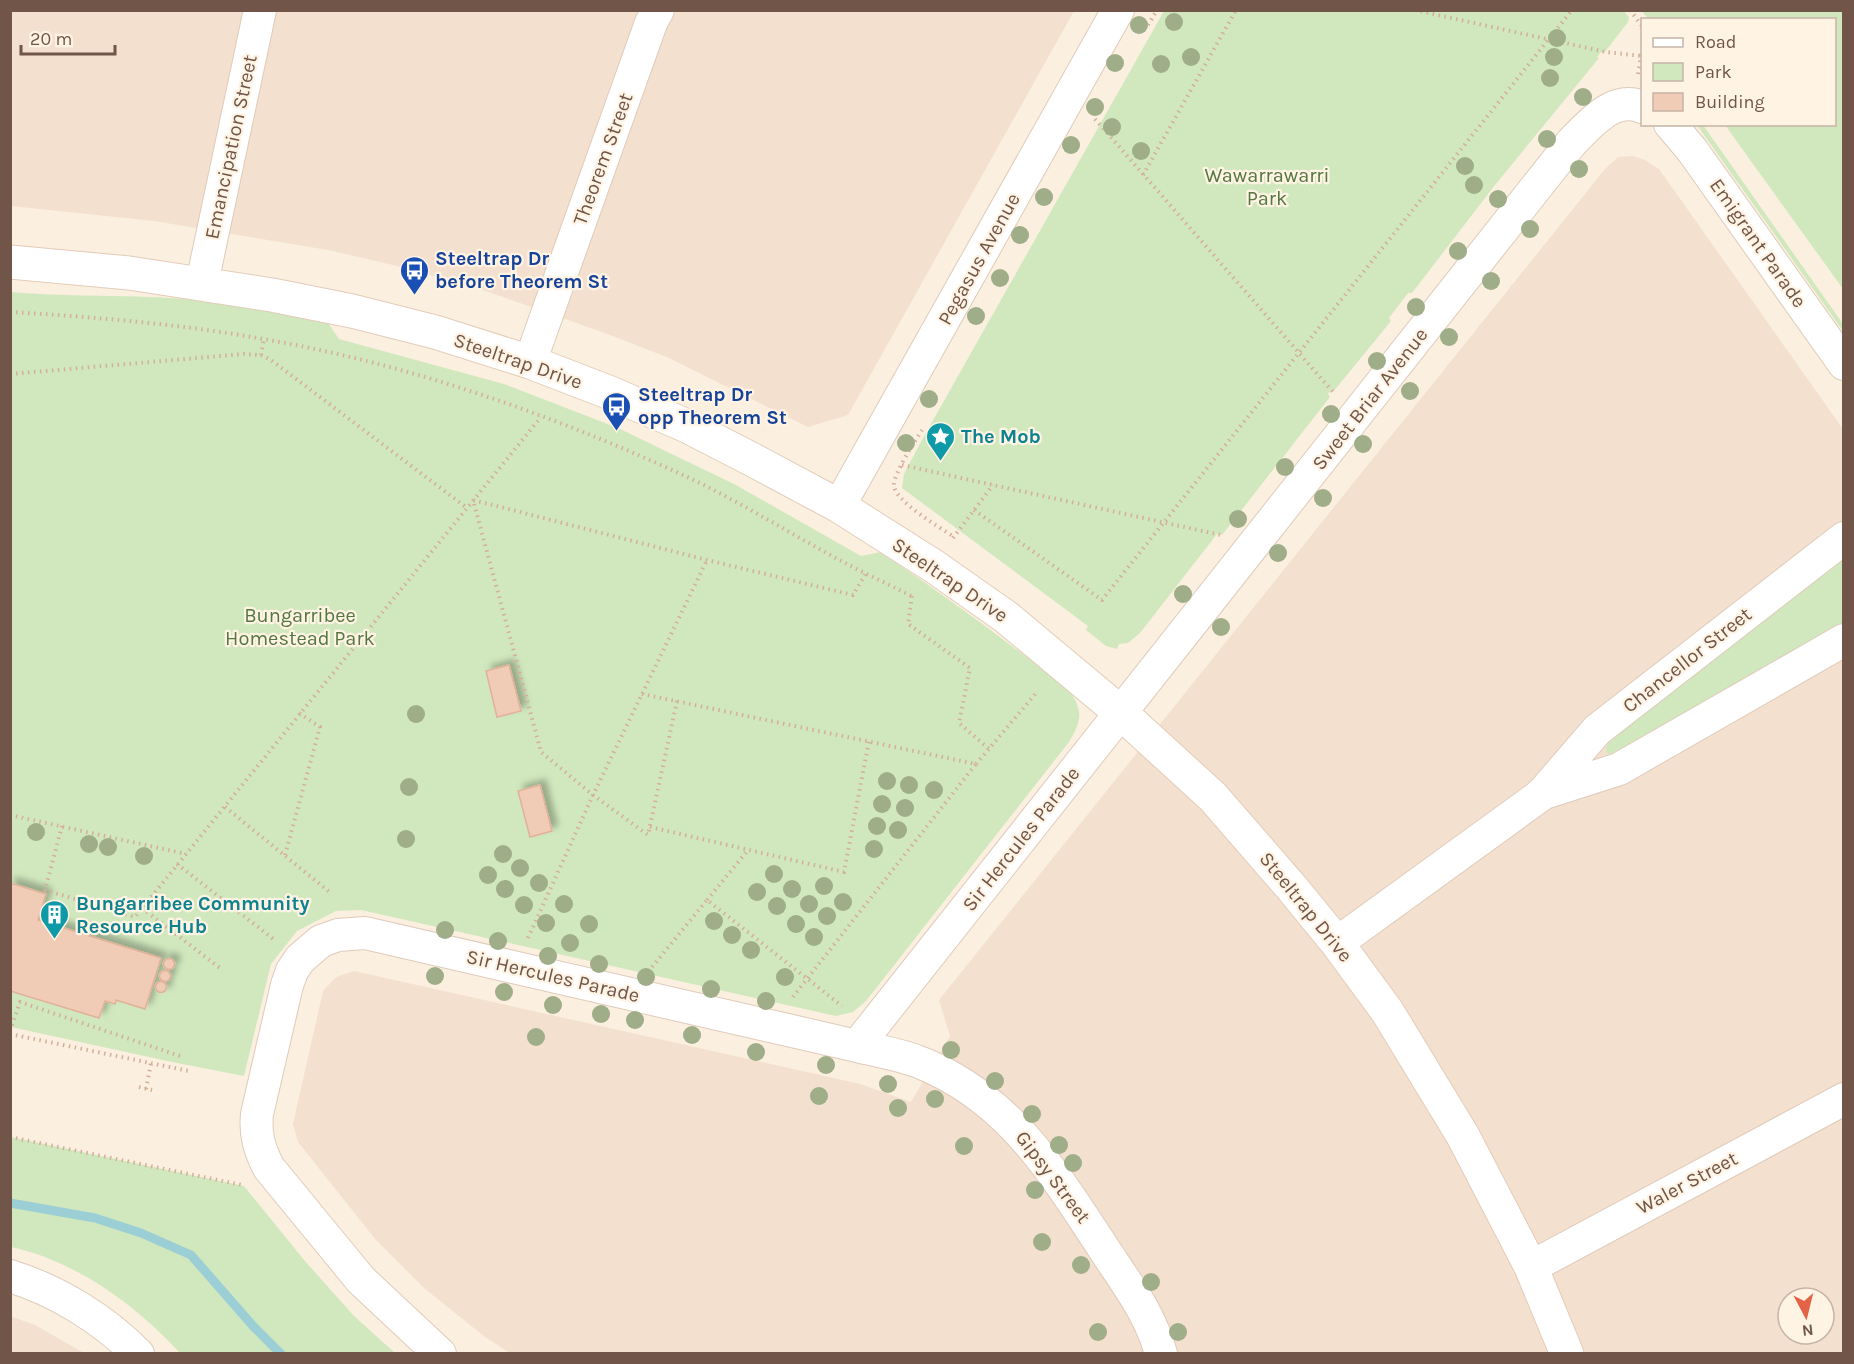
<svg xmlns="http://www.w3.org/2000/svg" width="1854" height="1364" font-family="Karla,sans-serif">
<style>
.residential{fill:#f3e0ce;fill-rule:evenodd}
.green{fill:#d1e8be}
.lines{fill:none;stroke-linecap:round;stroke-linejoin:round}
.stream{stroke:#9bced5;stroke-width:9}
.building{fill:#f0ccb7;stroke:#e2b198;stroke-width:1.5;filter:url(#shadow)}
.street-casing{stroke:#dfcbbb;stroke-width:34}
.secondary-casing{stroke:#e4ccba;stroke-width:35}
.path{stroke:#d4af9b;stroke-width:4;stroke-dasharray:1.5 4.5;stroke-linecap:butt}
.street{stroke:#fff;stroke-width:32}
.secondary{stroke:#fff;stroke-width:33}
.tree{fill:#9fad88}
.labels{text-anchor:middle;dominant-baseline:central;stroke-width:4.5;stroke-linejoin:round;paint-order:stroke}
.street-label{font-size:20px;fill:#705548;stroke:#fff3e4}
.park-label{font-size:20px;fill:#537741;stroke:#fff3e4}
.transit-label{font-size:20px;font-weight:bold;fill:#164399;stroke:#fff3e4;text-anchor:start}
.culture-label{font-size:20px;font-weight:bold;fill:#0d838f;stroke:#fff3e4;text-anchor:start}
</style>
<defs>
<filter id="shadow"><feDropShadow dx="5.5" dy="-5.5" stdDeviation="3" flood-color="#0004"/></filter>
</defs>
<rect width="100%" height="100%" fill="#fbefdf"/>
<!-- residential -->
<path class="residential" d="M10,11H1074L848,415L808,427L669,358L605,333L486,291L406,268L328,250L154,221L11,206Z
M1633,156L1645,160L1659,169L1843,429V1353H510L485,1337L424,1288L376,1240L298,1142L293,1124L323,991L336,977L354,971L860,1084L911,1102L950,1036L939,1000L1605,169L1618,157ZM1788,1298H1824V1334H1788Z
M10,1316L35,1325L84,1353H11Z"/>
<!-- green -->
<path class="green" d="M1623,10L1629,17L1628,22L1604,53L1601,52L1597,57L1599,58L1495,185L1412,293H1408L1389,318L1391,321L1333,392L1331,390L1328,394L1330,397L1222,535L1217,534L1140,633L1128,643L1119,644L1117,649L1106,646L1086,630L1088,626L902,488L904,474L923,438L1164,11Z
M1642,11H1843V289L1725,125L1834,124V20H1649Z
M1697,125H1703L1843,324V331Z
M11,292C77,298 145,293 211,302C250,307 289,316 328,323L339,339L504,384L618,428L736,485L861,556L881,552C933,588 984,624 1034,663C1047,673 1068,685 1075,700C1084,716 1077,728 1069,742L866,1001L853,1012L836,1016L361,910L336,911L297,931L271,964L244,1076L172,1062L11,1027Z
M1843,555V624L1621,754L1611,755L1606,752L1607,741Z
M11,1137L244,1186L304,1260L354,1316L395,1353H180C136,1305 76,1261 11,1247Z"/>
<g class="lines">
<!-- stream -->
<path class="stream" d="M10,1203L95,1218L141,1233L191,1255L253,1326L281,1354"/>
</g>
<!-- building -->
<path class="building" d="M509,665L521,711L497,717L486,671Z
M540,785L552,831L530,837L518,791Z
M10,883L46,894L38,920L161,958L145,1009L116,1000L115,1004L105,1001L99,1018L10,991Z
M163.5 964a5.5 5.5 0 1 1 11 0a5.5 5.5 0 1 1-11 0Z
M159.5 976a5.5 5.5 0 1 1 11 0a5.5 5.5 0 1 1-11 0Z
M155.5 987a5.5 5.5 0 1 1 11 0a5.5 5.5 0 1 1-11 0Z"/>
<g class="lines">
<defs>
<path id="street" d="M1670,124L1692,150L1844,364
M202,283L260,10
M530,362L651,23L658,10
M839,506L1118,10
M1541,794L1619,769L1844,640
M1337,943L1541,795L1597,730L1844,538
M857,1046C877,1051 899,1054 919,1062C1008,1097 1052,1170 1102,1246C1124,1280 1151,1314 1161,1354
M1531,1267L1844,1099
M10,1276C58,1291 103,1319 138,1354
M440,1354L361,1280L269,1168C259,1149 255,1134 257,1114L287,985L292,971L300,959L321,941L338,935L365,933L857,1046L1572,142C1591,123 1614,95 1642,107"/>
<path id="secondary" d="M10,262L129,273L272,295L352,311L435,332L530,362L608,392L687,426L753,460L839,506L935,567L1006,617L1121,713L1213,797L1292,888L1337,943L1387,1011L1463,1136L1531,1267L1567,1354"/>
</defs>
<!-- street casing -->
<use href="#street" class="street-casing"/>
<!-- secondary casing -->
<use href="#secondary" class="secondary-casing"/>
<!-- path -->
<path class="path" d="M1415,10L1606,52L1642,56
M1630,10L1642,26
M1148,25L1157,10
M1638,74L1642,51
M1095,119L1333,392
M1143,175L1236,10
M10,312C95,317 181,324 263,339C414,365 562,418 700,483C750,508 798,538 847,564C868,575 890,585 911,596
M261,355L264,339
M10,374L244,354L261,355L271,360L467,508
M922,430C915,441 894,473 894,485C894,501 941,528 954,537
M902,465L1221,535
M974,510L1102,600L1572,10
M953,538L993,485
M912,596L908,624L970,668L959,723L989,749
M642,694L976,764L792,998
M677,701L648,835L593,795L541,752L473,500L707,560L853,595L866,573
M976,764L1037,692
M225,807L332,894
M10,815L186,854
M62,826L45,890L135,917L541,417
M650,827L844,872L869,741
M285,855L320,727L299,713
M177,864L276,941
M707,900L748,850
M142,908L221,969
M528,938L593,795L707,560
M652,967L707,900L842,1006
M10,1031L20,1002L183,1057
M10,1034L189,1071
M139,1087L152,1090
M146,1089L151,1063
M10,1137L242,1185"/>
<!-- street -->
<use href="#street" class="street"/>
<!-- secondary -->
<use href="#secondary" class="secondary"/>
</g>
<!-- trees -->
<g class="tree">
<circle cx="1174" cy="22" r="9"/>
<circle cx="1139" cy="25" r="9"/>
<circle cx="1557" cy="38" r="9"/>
<circle cx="1191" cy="57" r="9"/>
<circle cx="1554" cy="57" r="9"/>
<circle cx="1115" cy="63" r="9"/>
<circle cx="1161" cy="64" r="9"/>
<circle cx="1550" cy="78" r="9"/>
<circle cx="1583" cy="97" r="9"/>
<circle cx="1095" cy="107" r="9"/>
<circle cx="1112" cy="127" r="9"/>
<circle cx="1547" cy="139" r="9"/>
<circle cx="1071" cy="145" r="9"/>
<circle cx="1141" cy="151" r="9"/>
<circle cx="1465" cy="166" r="9"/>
<circle cx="1579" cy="169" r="9"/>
<circle cx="1474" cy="185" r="9"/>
<circle cx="1044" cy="197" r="9"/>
<circle cx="1498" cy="199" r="9"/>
<circle cx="1530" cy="229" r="9"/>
<circle cx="1020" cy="235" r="9"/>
<circle cx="1458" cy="251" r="9"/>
<circle cx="1000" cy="278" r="9"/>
<circle cx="1491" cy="281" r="9"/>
<circle cx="1416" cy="307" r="9"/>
<circle cx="976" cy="316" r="9"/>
<circle cx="1449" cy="337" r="9"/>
<circle cx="1377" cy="361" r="9"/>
<circle cx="1410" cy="391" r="9"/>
<circle cx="929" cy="399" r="9"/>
<circle cx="1331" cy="414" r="9"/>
<circle cx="906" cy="443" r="9"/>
<circle cx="1363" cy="444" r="9"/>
<circle cx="1285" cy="467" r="9"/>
<circle cx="1323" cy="498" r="9"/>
<circle cx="1238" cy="519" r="9"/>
<circle cx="1278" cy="553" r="9"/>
<circle cx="1183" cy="594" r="9"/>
<circle cx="1221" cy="627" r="9"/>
<circle cx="416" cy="714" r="9"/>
<circle cx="887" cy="781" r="9"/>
<circle cx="909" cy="785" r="9"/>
<circle cx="409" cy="787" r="9"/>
<circle cx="934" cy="790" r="9"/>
<circle cx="882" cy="804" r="9"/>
<circle cx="905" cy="808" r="9"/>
<circle cx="877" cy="826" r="9"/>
<circle cx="898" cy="830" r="9"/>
<circle cx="36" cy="832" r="9"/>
<circle cx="406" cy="839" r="9"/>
<circle cx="89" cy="844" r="9"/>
<circle cx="108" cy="847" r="9"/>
<circle cx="874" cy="849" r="9"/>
<circle cx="503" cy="854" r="9"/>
<circle cx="144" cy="856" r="9"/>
<circle cx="520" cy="868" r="9"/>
<circle cx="774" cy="874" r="9"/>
<circle cx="488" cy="875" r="9"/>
<circle cx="539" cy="883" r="9"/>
<circle cx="824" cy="886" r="9"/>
<circle cx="505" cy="889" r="9"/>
<circle cx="792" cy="889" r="9"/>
<circle cx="757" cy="892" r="9"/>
<circle cx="843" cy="902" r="9"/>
<circle cx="564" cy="904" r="9"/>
<circle cx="809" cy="904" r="9"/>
<circle cx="524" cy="905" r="9"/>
<circle cx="777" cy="906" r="9"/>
<circle cx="827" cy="916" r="9"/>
<circle cx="714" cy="921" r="9"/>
<circle cx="546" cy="923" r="9"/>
<circle cx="589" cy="924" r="9"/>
<circle cx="796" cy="924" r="9"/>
<circle cx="445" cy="930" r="9"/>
<circle cx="732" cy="935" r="9"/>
<circle cx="814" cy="937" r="9"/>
<circle cx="498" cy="941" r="9"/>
<circle cx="570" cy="943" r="9"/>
<circle cx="751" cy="950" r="9"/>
<circle cx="548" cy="956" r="9"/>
<circle cx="599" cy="964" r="9"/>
<circle cx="435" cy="976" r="9"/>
<circle cx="646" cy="977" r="9"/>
<circle cx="785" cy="977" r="9"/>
<circle cx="711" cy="989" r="9"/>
<circle cx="504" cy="992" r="9"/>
<circle cx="766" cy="1001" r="9"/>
<circle cx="553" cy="1005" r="9"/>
<circle cx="601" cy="1014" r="9"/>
<circle cx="635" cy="1020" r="9"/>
<circle cx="692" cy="1035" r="9"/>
<circle cx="536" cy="1037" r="9"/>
<circle cx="951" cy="1050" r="9"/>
<circle cx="756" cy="1052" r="9"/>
<circle cx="826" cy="1065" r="9"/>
<circle cx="995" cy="1081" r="9"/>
<circle cx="888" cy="1084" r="9"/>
<circle cx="819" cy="1096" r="9"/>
<circle cx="935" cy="1099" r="9"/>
<circle cx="898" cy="1108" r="9"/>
<circle cx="1032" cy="1114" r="9"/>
<circle cx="1059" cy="1145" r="9"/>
<circle cx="964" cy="1146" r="9"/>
<circle cx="1073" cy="1163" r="9"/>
<circle cx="1035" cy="1190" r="9"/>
<circle cx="1042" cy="1242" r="9"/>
<circle cx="1081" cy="1265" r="9"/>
<circle cx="1151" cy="1282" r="9"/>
<circle cx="1098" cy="1332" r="9"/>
<circle cx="1178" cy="1332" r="9"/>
</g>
<!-- icons -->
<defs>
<symbol id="bus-pin" viewBox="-11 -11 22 30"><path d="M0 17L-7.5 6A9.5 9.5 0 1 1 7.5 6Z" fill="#1a4fb4" stroke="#fff3e4"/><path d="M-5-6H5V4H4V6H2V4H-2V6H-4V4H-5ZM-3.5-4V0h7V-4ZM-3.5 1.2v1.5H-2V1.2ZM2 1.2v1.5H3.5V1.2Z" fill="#fff"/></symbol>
<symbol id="sight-pin" viewBox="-11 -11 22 30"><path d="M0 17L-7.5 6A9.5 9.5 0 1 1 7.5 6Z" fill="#0f9aa8" stroke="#fff3e4"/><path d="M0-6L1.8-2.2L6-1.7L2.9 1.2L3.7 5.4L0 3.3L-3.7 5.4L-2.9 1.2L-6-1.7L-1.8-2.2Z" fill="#fff"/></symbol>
<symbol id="building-pin" viewBox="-11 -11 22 30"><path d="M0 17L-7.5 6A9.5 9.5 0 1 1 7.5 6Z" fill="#0f9aa8" stroke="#fff3e4"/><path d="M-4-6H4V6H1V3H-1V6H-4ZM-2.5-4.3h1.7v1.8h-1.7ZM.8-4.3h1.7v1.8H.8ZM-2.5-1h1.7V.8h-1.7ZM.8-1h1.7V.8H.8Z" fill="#fff"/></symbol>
</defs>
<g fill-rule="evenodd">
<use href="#bus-pin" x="398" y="254" width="33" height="45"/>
<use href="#bus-pin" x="600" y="390" width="33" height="45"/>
<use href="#sight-pin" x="924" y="420" width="33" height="45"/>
<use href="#building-pin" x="38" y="898" width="33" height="45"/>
</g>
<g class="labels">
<!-- street labels -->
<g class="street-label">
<text transform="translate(231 147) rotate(-78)">Emancipation Street</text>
<text transform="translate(603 159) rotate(-70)">Theorem Street</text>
<text transform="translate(1758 243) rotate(55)">Emigrant Parade</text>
<text transform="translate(979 259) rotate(-61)">Pegasus Avenue</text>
<text transform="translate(518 361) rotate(19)">Steeltrap Drive</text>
<text transform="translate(1370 399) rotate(-52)">Sweet Briar Avenue</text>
<text transform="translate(950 580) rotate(34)">Steeltrap Drive</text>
<text transform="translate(1687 660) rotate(-38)">Chancellor Street</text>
<text transform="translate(1021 839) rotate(-52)">Sir Hercules Parade</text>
<text transform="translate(1306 907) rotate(51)">Steeltrap Drive</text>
<text transform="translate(553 976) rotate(13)">Sir Hercules Parade</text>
<text transform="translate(1053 1177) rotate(53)">Gipsy Street</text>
<text transform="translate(1687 1183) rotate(-28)">Waler Street</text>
</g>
<!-- park labels -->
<g class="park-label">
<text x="1267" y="175">Wawarrawarri<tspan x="1267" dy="23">Park</tspan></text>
<text x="300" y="615">Bungarribee<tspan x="300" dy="23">Homestead Park</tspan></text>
</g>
<!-- transit labels -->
<g class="transit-label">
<text x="435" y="258">Steeltrap Dr<tspan x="435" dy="23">before Theorem St</tspan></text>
<text x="638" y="394">Steeltrap Dr<tspan x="638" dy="23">opp Theorem St</tspan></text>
</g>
<!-- culture labels -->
<g class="culture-label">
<text x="961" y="436">The Mob</text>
<text x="76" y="903">Bungarribee Community<tspan x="76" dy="23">Resource Hub</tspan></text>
</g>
</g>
<!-- border -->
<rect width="1854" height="1364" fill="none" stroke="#705548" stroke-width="24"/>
<!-- legend -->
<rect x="1641" y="18" width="195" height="108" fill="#fff3e4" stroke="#c6b4a6" stroke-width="1.5"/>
<rect x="1653" y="38" width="30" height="9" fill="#ffffff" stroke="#c6b4a6" stroke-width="1.5"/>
<text x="1695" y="48" font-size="18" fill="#705548">Road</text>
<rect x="1653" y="63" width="30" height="18" fill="#d1e8be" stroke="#c6b4a6" stroke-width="1.5"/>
<text x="1695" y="78" font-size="18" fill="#705548">Park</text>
<rect x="1653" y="93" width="30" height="18" fill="#f0ccb7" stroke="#c6b4a6" stroke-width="1.5"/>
<text x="1695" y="108" font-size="18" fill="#705548">Building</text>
<!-- north arrow -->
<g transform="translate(1806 1316) rotate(173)"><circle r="28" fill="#fff3e4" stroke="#c6b4a6" stroke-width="1.5"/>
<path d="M0-4.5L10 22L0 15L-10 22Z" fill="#e46346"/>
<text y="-9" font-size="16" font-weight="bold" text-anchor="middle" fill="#705548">N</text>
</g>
<!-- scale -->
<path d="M21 45v9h94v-9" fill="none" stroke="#705548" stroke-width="3"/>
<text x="30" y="45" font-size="18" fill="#705548" stroke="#fff3e4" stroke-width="4.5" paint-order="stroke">20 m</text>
</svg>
